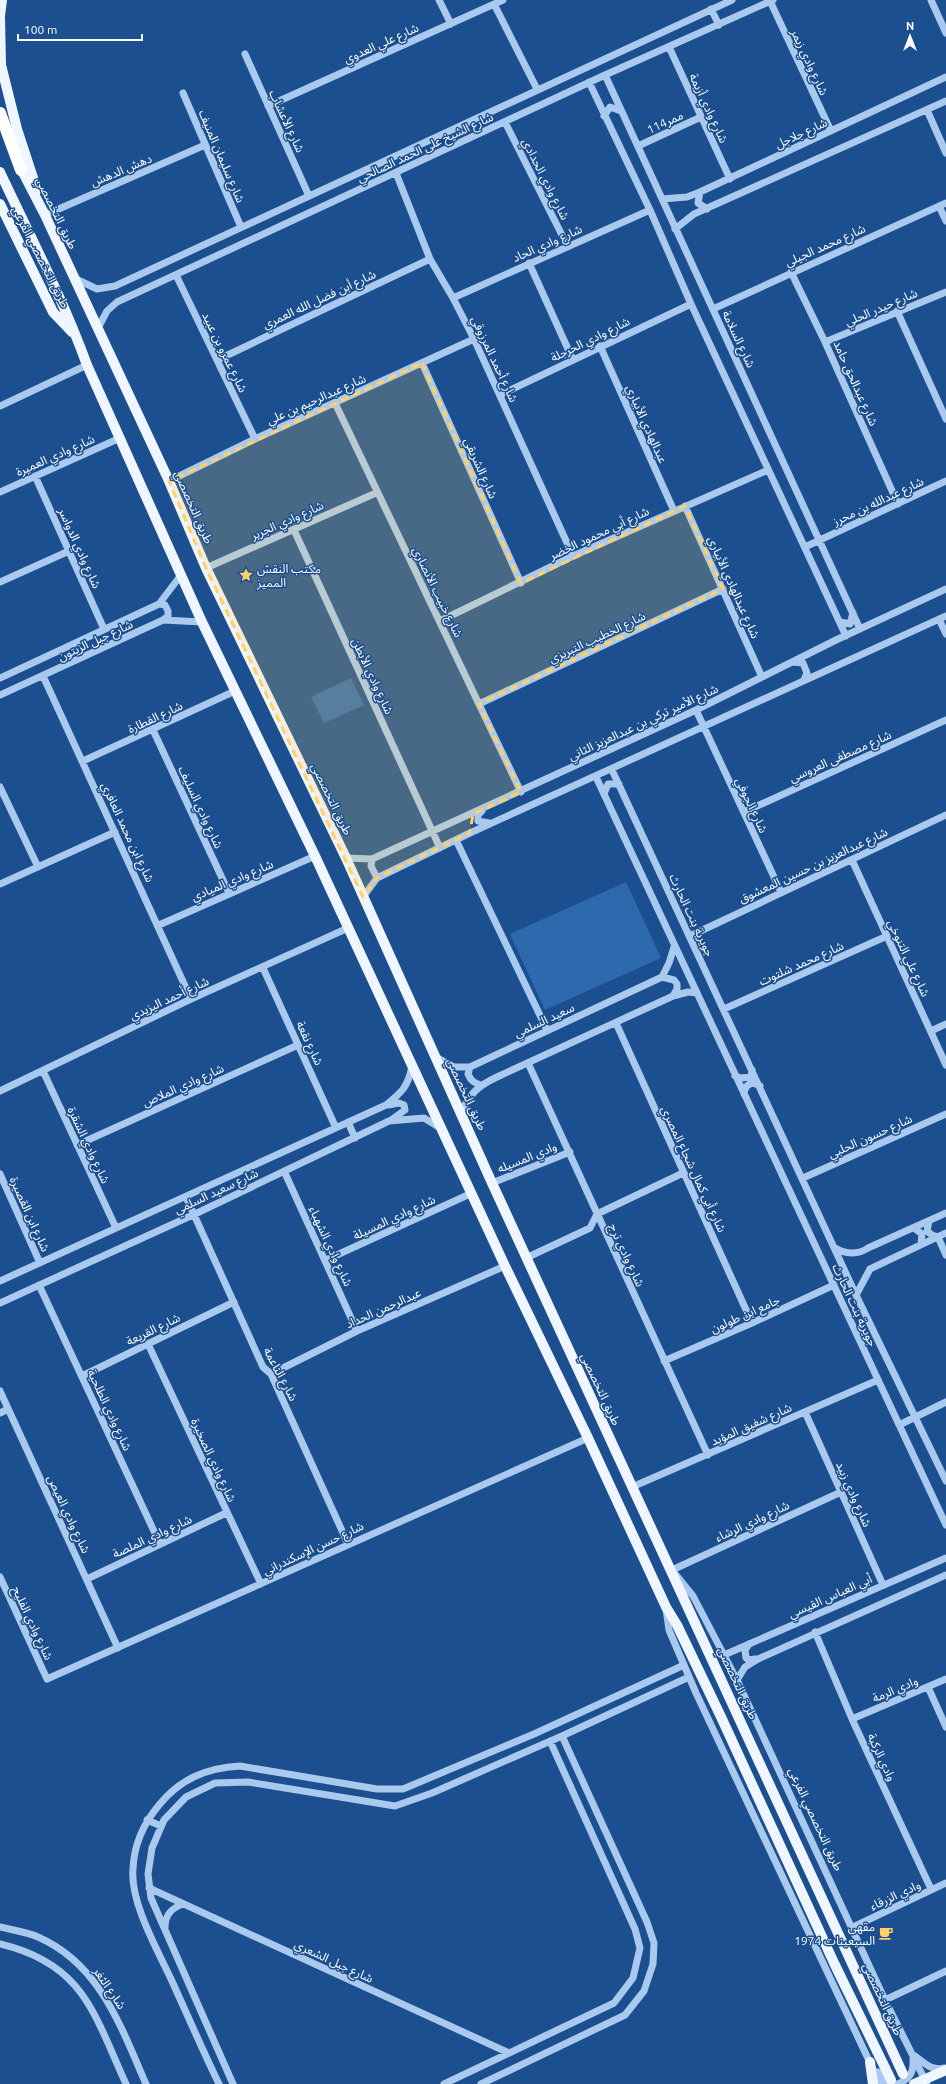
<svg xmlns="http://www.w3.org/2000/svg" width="946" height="2084" font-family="Ubuntu,'Noto Sans Arabic',sans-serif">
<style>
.green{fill:#2e69ad}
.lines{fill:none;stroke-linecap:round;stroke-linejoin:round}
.minor{stroke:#a9c9ee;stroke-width:7}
.major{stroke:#f0f6ff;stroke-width:10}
.highway{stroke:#fff;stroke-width:12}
.marked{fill:#ffd166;fill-opacity:0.2;stroke:#ffd166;stroke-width:3;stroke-dasharray:8 5;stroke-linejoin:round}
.labels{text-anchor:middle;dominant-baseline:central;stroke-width:3;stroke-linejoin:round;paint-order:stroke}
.street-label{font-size:12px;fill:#fff;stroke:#1b4f8f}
.poi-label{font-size:12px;fill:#fff;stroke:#1b4f8f;text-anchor:start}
</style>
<rect width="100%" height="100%" fill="#1b4f8f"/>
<!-- green -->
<path class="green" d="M351,678L364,705L324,723L311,697Z
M626,882L661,958L545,1010L510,934Z"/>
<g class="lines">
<!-- minor -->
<path class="minor" d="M439,0L451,24
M931,0L946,33
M770,1L831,131
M494,4L537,89
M711,9L719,25
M669,47L730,179
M245,54L309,196
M605,75L860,629
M589,82L650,210L691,304L846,636
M183,93L241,227
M268,106L503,0
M927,110L946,153
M604,116L610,107L621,111
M505,122L567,245
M638,146L701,117
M396,173L430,259L453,298L474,339L573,556
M700,192L698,203L707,209
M662,199L687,197L700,192L946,77
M939,206L946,221
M45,215L205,145
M675,229L694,214L946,101
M529,263L573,360
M791,272L825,342L898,504
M176,275L255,439
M74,278L97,289L115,286L732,0
M453,298L650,210
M713,309L946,203
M897,311L946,419
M98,328L107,311L117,302L605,75L773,0
M825,342L946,292
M600,346L674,511
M217,360L430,259
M422,363L521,583
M500,395L691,304
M335,403L521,792
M0,406L87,365
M35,476L104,629
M169,481L255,439L474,339
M0,492L120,438
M685,506L762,677
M294,530L440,848
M805,547L946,481
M206,568L376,493
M0,582L69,551
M159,604L165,605L168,611V616L163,620
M939,619L946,634
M440,621L573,556L768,470
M840,622L850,624L853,613
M793,662L803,663L807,673L804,680
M43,676L191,999
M0,678L159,604L181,575
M0,695L163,620L202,622
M479,704L723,589
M696,710L781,892
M153,730L229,893
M83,761L235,691
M612,770L856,1295L946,1481
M596,777L946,1525
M0,787L38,867
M604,794L608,784H619
M482,811L478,815V821L489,823
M744,812L946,720
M456,840L547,1030
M346,858L372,859L696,710L836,640L946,589
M372,859L371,866L377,878
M852,860L946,1065
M0,884L115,832
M363,897L377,878L470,833L946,616
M159,925L315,856
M690,936L946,815
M263,968L336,1128
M662,977L674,980L677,984V989L673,996
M724,1009L887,936
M616,1023L752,1323
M931,1031L946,1024
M434,1056L454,1067H470L662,977L669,963L674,947
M528,1063L708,1455
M470,1067L468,1074C471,1081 474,1083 481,1085
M43,1071L116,1228
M735,1076L741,1078L751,1077L752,1070
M0,1091L191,999L348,928
M744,1094C745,1087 747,1084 754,1083L760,1086
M388,1105L399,1103L404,1105L405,1110L391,1120
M461,1113C470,1093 478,1086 497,1077L673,996L688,992L697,993
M348,1122L355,1138
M77,1145L298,1045
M284,1171L357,1331
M0,1174L40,1263
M803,1178L946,1114
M492,1183L570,1152
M186,1197L263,1367L271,1374L348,1544
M929,1221L927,1231L932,1235L938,1237L946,1255
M914,1228L922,1234L921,1244
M835,1248C846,1254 858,1255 868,1248L946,1213
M526,1258L590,1228L597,1214L683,1173
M326,1260L472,1193
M0,1281L386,1105C402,1092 408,1087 412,1066
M39,1285L160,1544
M856,1295L870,1269L946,1233
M0,1303L195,1214L389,1121L424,1118L442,1129
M148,1344L261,1584
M664,1361L752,1323L834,1285
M271,1374L357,1331L505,1266
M82,1376L234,1302
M0,1391L118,1648
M805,1412L883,1585
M0,1413L8,1409
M899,1425L946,1402
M632,1487L878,1380
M841,1492L672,1570L693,1596L737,1680L885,2000L927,2084
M0,1577L47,1679L588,1438
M87,1579L226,1513
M666,1609L669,1630L696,1693L880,2084
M815,1632L852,1719L931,1889
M749,1644L745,1650L746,1658L750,1660L755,1659
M724,1655L946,1558
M737,1680L745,1667L758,1659L946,1575
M928,1687L946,1727
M852,1719L946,1679
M147,1820L161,1826
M149,1888L509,2053
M0,1927C12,1930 27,1932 38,1937C100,1964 121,2027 146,2084
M165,1927C165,1914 172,1908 183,1904
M853,1927L946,1883
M0,1944C84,1964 94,2014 126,2084
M885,2000L946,1971
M915,2056C925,2064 932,2071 945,2068
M878,2072L887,2084
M219,2084C202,2049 187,2014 171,1979C157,1949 130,1902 133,1869C134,1844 143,1824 159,1805C180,1779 206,1768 240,1766L377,1789H403L534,1734L684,1665
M233,2084L151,1898L148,1874L152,1848L164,1820L186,1797L215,1783L248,1782L395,1806L432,1793L562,1736L689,1677
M444,2084L614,2003L633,1978L640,1948L635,1929L550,1741
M481,2084L625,2015L644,1991L653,1964L654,1943L647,1922L562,1736
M897,2084C909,2080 914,2073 913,2059"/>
<!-- major -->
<path class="major" d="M0,16L2,0
M0,17L1,65L17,129L37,190
M18,163L45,215L169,481L206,568L346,858L492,1183L903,2074
M0,172C30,236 63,299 87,365L202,622L315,856L505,1266L588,1438L666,1607L677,1625L722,1719L835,1965L891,2080
M0,204L53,312L72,332
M870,2062L873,2084
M914,2084L946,2070"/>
<!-- highway -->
<path class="highway" d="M0,113L21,170"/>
</g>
<!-- marked area -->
<path class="marked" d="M422,363L521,583L685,506L723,589L479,704L521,792L473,814L470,833L377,878L363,897L206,568L169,481Z"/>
<!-- icons -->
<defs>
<symbol id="sight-bare" viewBox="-9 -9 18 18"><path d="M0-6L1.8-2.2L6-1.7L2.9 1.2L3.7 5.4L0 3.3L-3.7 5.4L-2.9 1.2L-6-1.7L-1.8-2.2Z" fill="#ffd166" stroke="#1b4f8f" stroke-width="2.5" paint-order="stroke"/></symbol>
<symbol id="cafe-bare" viewBox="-9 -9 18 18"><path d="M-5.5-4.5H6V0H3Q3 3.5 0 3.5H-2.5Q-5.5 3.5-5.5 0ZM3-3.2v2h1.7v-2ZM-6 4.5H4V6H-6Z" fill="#ffd166" stroke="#1b4f8f" stroke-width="2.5" paint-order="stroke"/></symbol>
</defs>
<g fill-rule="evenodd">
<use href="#sight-bare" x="236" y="565" width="20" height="20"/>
<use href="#cafe-bare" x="876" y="1923" width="20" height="20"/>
</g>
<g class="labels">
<!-- street labels -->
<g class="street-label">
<text transform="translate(381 43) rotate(-24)">شارع علي العدوي</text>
<text transform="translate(810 62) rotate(65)">شارع وادي زيمر</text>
<text transform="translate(709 108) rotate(65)">شارع وادي أزيمة</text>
<text transform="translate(287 121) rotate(65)">شارع الأعشاب</text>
<text transform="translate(665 122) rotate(-25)">ممر114</text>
<text transform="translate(801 133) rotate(-25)">شارع جلاجل</text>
<text transform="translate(425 147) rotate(-25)">شارع الشيخ على الحمد الصالحي</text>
<text transform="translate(222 156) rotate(67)">شارع سليمان المنيف</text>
<text transform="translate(121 170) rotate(-23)">دهش الدهش</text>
<text transform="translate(546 179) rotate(63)">شارع وادي الحدادي</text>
<text transform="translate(57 213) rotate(64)">طريق التخصصي</text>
<text transform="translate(547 243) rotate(-24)">شارع وادي الحاد</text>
<text transform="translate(825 245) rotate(-24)">شارع محمد الجيلي</text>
<text transform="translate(41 257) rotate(63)">طريق التخصصي الفرعي</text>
<text transform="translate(319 299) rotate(-25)">شارع أبن فضل الله العمري</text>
<text transform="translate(881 307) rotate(-23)">شارع حيدر الحلي</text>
<text transform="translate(590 339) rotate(-26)">شارع وادي الحرجلة</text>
<text transform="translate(739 339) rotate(65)">شارع السلامة</text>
<text transform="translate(225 352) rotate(64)">شارع عمرو بن عبيد</text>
<text transform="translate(495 359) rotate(65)">شارع أحمد المرزوقي</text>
<text transform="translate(856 383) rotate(66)">شارع عبدالحق حامد</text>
<text transform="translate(316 399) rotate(-24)">شارع عبدالرحيم بن علي</text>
<text transform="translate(647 424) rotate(66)">عبدالهادي الأبياري</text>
<text transform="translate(55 455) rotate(-24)">شارع وادي العميرة</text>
<text transform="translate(481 468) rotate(66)">شارع الشريقي</text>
<text transform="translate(878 501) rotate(-25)">شارع عبدالله بن محرز</text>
<text transform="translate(194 507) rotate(66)">طريق التخصصي</text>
<text transform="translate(287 520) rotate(-24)">شارع وادي الجرير</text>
<text transform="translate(599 533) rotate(-25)">شارع أبي محمود الخضر</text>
<text transform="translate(80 548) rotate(66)">شارع وادي الدواسر</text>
<text transform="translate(734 587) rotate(66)">شارع عبدالهادي الأبياري</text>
<text transform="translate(438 592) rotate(64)">شارع خبيب الأنصاري</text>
<text transform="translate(597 637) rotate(-25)">شارع الخطيب التبريزي</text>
<text transform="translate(95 640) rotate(-25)">شارع جبل الزيتون</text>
<text transform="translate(373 676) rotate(65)">شارع وادي الأبطن</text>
<text transform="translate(155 717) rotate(-25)">شارع القطارة</text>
<text transform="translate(643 722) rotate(-25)">شارع الأمير تركي بن عبدالعزيز الثاني</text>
<text transform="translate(840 756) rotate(-24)">شارع مصطفى العروسي</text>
<text transform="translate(332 799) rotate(64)">طريق التخصصي</text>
<text transform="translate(752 805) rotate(65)">شارع الجوفي</text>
<text transform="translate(201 807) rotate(65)">شارع وادي السليف</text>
<text transform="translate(128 832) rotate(65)">شارع ابن محمد العافري</text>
<text transform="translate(813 865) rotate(-25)">شارع عبدالعزيز بن حسين المعشوق</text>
<text transform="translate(232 880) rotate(-23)">شارع وادي الميادي</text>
<text transform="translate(692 915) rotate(65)">جويرية بنت الحارث</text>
<text transform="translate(909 958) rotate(65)">شارع علي التنوخي</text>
<text transform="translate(801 963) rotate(-24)">شارع محمد شلتوت</text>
<text transform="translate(169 998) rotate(-25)">شارع أحمد اليزيدي</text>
<text transform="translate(544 1020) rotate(-25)">سعيد السلمي</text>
<text transform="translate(310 1043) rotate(65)">شارع نقعة</text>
<text transform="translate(183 1085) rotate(-24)">شارع وادي الملاص</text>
<text transform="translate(467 1094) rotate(65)">طريق التخصصي</text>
<text transform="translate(870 1136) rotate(-24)">شارع حسون الحلبي</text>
<text transform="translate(89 1145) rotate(65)">شارع وادي الشقرة</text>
<text transform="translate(527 1157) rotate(-22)">وادي المسيله</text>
<text transform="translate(694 1169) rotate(65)">شارع أبي كمال شجاع المصري</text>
<text transform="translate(216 1191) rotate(-25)">شارع سعيد السلمي</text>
<text transform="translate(30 1214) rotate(66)">شارع ابن القصيرة</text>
<text transform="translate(394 1217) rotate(-25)">شارع وادي المسيلة</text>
<text transform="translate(331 1246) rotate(65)">شارع وادي الشهباء</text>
<text transform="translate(627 1255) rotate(65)">شارع وادي ترج</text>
<text transform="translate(855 1305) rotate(65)">جويرية بنت الحارث</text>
<text transform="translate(383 1308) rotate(-24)">عبدالرحمن الحداد</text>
<text transform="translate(745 1314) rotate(-24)">جامع ابن طولون</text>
<text transform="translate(153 1329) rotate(-26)">شارع القريعة</text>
<text transform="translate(281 1374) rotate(62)">شارع الناعمة</text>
<text transform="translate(601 1389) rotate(65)">طريق التخصصي</text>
<text transform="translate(110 1410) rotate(65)">شارع وادي الطلحية</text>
<text transform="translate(751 1424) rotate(-24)">شارع شفيق المؤيد</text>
<text transform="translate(214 1460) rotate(65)">شارع وادي الصخيرة</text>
<text transform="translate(854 1494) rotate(66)">شارع وادي زبيد</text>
<text transform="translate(69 1514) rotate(65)">شارع وادي العيص</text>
<text transform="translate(752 1521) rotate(-25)">شارع وادي الرشاء</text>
<text transform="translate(152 1536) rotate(-25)">شارع وادي الملصة</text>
<text transform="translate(313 1548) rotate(-25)">شارع حسن الإسكندراني</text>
<text transform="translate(830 1596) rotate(-24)">أبي العباس القيسي</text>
<text transform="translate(33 1623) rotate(65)">شارع وادي الفليح</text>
<text transform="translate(738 1683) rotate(65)">طريق التخصصي</text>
<text transform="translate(895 1689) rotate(-23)">وادي الرمة</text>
<text transform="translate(882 1757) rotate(65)">وادي الركبة</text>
<text transform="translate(816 1819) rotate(65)">طريق التخصصي الفرعي</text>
<text transform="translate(895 1895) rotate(-25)">وادي الزرقاء</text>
<text transform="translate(334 1961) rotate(25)">شارع جبل الشعري</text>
<text transform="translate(110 1988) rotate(56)">شارع الثغر</text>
<text transform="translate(883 1999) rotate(65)">طريق التخصصي</text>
</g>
<!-- poi labels -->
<g class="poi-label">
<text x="257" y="568">مكتب النقش<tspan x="257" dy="14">المميز</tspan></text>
<text x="875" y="1926" text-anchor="end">مقهى<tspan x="875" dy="14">السيعينات 1974</tspan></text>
</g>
</g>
<!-- north arrow -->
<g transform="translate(910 36)" stroke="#1b4f8f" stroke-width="3" paint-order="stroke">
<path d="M0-3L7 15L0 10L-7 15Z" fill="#ffffff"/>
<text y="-6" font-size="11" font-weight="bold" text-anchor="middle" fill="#ffffff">N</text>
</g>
<!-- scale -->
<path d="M18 34v6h124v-6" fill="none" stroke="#ffffff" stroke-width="2"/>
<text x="24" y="34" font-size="12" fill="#ffffff" stroke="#1b4f8f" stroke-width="3" paint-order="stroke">100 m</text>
</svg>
